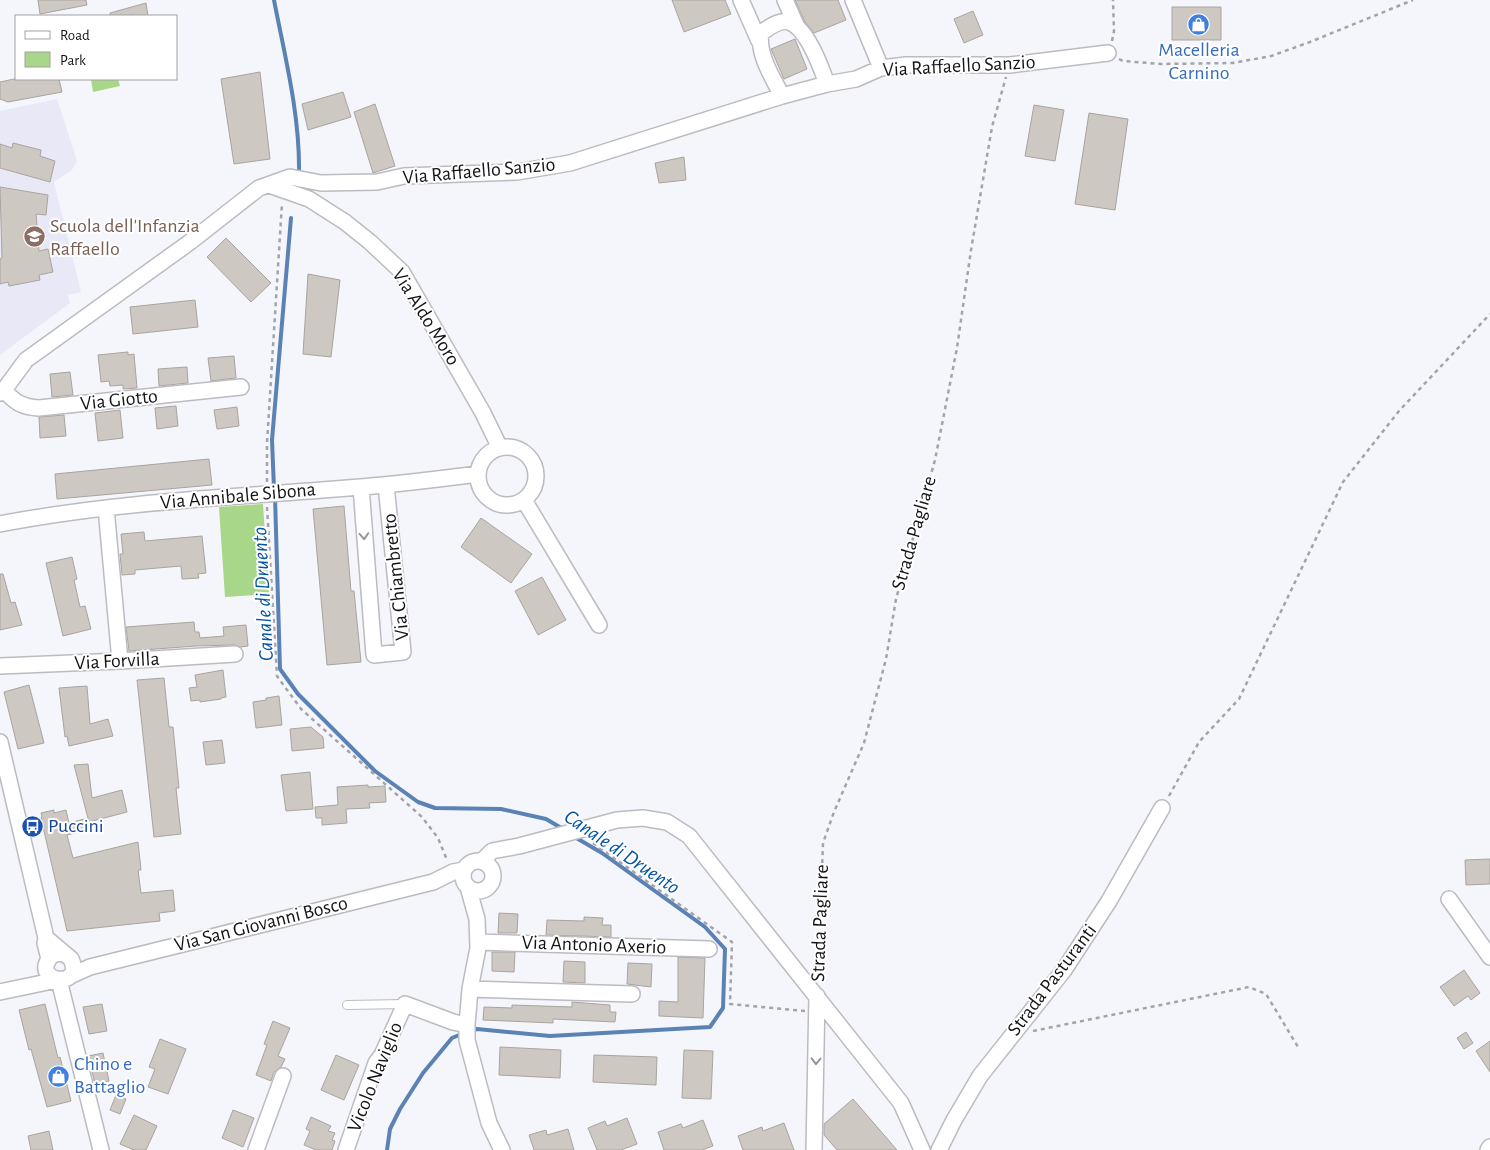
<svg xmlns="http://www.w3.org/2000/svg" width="1490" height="1150" font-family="'Alegreya Sans',sans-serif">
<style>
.built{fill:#e9e8f7}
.green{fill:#a9d789}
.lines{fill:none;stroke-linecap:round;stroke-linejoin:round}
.stream{stroke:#5b82b4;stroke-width:4}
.building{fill:#cdc8c2;stroke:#a9a49e}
.lane-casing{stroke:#bcbbc2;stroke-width:10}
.street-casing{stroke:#bcbbc2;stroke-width:18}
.path{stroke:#a3a3a8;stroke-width:2.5;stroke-dasharray:4 4;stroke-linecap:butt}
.lane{stroke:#fff;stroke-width:8}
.street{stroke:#fff;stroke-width:15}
.oneway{stroke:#959596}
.labels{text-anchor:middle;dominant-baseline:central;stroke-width:4;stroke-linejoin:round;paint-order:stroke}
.shop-label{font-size:20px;fill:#366cbe;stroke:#fff}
.street-label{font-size:20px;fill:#141416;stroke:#fff}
.education-label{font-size:20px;fill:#785e54;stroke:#fff;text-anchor:start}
.transit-label{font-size:20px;fill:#164399;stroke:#fff;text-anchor:start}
.water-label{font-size:21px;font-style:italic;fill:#0354a5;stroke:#fff}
</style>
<rect width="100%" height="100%" fill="#f5f5fc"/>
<!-- built -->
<path class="built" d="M57,99L77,161L72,170L54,182L81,292L68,295L70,303L0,355V111Z"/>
<!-- green -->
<path class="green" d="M91,79H118L120,86L93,92Z
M263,504L269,594L225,597L219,507Z"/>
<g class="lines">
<!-- stream -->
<path class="stream" d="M274,0C285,57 300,115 299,173
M274,489L272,440L291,218
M275,496L280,669L298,694L375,771L418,802L435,808L501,809L546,819L563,829
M471,1031L477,1029L550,1036L710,1027L723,1008L725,949L705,927L602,853L573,836
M387,1150L390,1129L400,1109L423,1073L452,1038L464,1033"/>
</g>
<!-- building -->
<path class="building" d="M38,0H86L87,5L40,14Z
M672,0H725L731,14L684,32Z
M795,0H838L846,20L814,33L805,22Z
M146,3L148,16H110V13Z
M1172,7H1221V40H1172Z
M973,11L983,35L964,43L954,19Z
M795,39L807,69L784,79L771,49Z
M260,72L270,159L234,164L221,79Z
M14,79H59L62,92L8,102L0,99V82Z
M343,92L351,117L308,130L302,104Z
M375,104L395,166L373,173L354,112Z
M1034,105L1064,110L1055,161L1025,156Z
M1089,113L1128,119L1115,210L1075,204Z
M13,143L41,150L40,156L55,161L50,182L0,168V144L12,148Z
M684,157L686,180L659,183L655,163Z
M0,187L48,195L46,215L36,214L39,251L48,249L53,272L39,275L40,280L9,286L8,282L0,284V259L2,258Z
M226,238L271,283L251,302L207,257Z
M308,274L340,280L331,357L303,354Z
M195,300L198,327L133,334L130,307Z
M128,352V355L134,354L137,388L123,389V385L110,386L109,381L101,382L98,355Z
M234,356L236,378L211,381L208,358Z
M187,367L188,383L159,386L158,369Z
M70,372L73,395L52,397L50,374Z
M176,406L178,426L157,429L155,408Z
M237,407L239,426L217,429L214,410Z
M120,410L123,438L98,441L95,413Z
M64,415L66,436L40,438L39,417Z
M209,459L212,485L57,499L55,474Z
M344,506L351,591H354L361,662L327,665L313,509Z
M481,518L532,554L511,583L461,547Z
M144,532L145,541L202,536L206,573L198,574L199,578L182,579L181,566L135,570V574L122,575L120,554H123L121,534Z
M72,557L77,579L74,580L80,607L85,606L91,629L63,636L46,563Z
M0,574H3L11,603L15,602L22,625L0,630Z
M542,577L566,620L538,635L515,591Z
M194,622L195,632H199L200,638L224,636L223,627L246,625L248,646L241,647L234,645L196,646L129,651L126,627Z
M223,670L226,697L221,698V699L200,702V700L191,701L189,688L197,687L195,675Z
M164,678L169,727H173L179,788H176L181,834L154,837L137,680Z
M29,685L44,743L18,749L4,692Z
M87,686L90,724L108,719L113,736L69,746L67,736L65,737L59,688Z
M279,696L282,725L256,728L253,702L266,700V698Z
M311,727L323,737L324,748L292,751L290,729Z
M222,740L225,763L206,765L203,742Z
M88,764L92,798L122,790L127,812L89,822L74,765Z
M310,772L313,809L286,811L281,775Z
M368,785V787L385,786L386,802L369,803L370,808L346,809L347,823L322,825V818H316L315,807L338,805L337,787Z
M54,810V813L66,810L69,823L84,819L87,830L67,835L73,858L138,842L141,870H138L141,893L173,890L175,911L159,913L160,921L67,931L41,818L42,817L41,813Z
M1490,859V884L1466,885L1465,860Z
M499,913L518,914L517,933H498Z
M584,917L603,918L602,925H611V937L546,935L547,920L584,921Z
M492,952H515L514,972L492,971Z
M678,957L705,958L703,1018L659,1016V1001L678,1002Z
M564,961L585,962V983L563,982Z
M628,963L652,964L651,987L627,984Z
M1464,970L1480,993L1471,1000L1468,996L1454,1006L1440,987Z
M572,1002L610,1005V1012H616L615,1022L553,1019V1023L483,1020L484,1007L512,1008V1005L572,1007Z
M45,1004L58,1058L60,1057L71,1101L47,1107L31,1049L29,1050L19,1010Z
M102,1004L107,1031L89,1034L83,1007Z
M273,1021L290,1028L278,1056L285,1059L281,1067L274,1072L271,1081L256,1075L267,1045L264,1044Z
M1466,1032L1473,1043L1464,1049L1457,1038Z
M160,1039L186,1049L168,1094L148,1087L155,1069L149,1067Z
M1490,1041V1072L1476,1051Z
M500,1047L561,1050L560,1078L499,1075Z
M684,1050L713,1051L711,1099L682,1098Z
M103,1053L109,1081L95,1084L88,1056Z
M336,1055L359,1065L344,1100L321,1090Z
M594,1055L657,1057L656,1085L593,1082Z
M116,1095L126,1099L120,1114L110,1110Z
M853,1099L897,1150H837L824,1135V1124Z
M233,1110L254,1118L243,1147L222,1138Z
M134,1115L157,1126L146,1150H134L120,1144Z
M311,1117L331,1126L328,1131L335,1133L332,1140L335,1141L332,1150H316L304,1145L310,1131L306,1129Z
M627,1118L637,1144L621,1150H597L588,1128L605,1121L607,1126Z
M703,1120L713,1146L702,1150H664L658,1132L681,1124L683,1128Z
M784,1123L794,1150H743L738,1136L762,1127L763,1131Z
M568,1129L574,1150H534L529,1135L546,1130L547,1135Z
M49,1131L53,1150H31L28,1136Z"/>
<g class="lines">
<defs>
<path id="lane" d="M347,1005L405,1004"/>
<path id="street" d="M741,0L759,41
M785,0L797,27
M853,0L881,68
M782,96C773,78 757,54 761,33C768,28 780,19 789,22C807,28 821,67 827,84
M269,185L309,199L345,222L370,242L402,272L483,413L500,448
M4,390C15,403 23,407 39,408L241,387
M0,393L4,390L26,360L190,242L259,188L290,177L321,183L377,182L404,176L517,172L570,163L782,96L827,84L856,79L881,68L906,65H1010L1108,53
M478 476a29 29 0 1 1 58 0a29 29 0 1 1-58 0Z
M361,487L374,655L403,652L386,485
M524,500L599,625
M106,508L120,661
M0,524C119,501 240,497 361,487C400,484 439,479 478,474
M0,666L120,661L235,654
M0,742L46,938L45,943L49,959
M463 876a15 15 0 1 1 30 0a15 15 0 1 1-30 0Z
M482,861L492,851L519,846L617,820L643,818L667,822L689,836L901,1103L922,1150
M468,887L477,919L478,948L470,989L467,1025V1040L489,1123L502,1150
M1449,899L1490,957
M46,938L71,959C85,989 33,983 49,959C52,954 58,953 63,954
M478,942L709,949
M70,976L90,967L433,882L453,872L464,870
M59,980L101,1150
M470,989L632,994
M0,992L57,980
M256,1150L283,1076
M346,1150L376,1063L382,1055L405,1004L453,1022L467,1025
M814,1150L817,996
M939,1150L954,1120L980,1076L1064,970L1109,901L1162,808
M1488,1150L1490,1147"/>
</defs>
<!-- lane casing -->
<use href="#lane" class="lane-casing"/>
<!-- street casing -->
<use href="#street" class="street-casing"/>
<!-- path -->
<path class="path" d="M1112,41L1114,31L1113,0
M1119,59L1123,61L1161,64L1233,63L1271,56L1310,42L1413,0
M267,482V443L282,203
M267,507L277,676L301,709L422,817L438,838L447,860
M1169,796L1199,742L1239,699L1343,482L1399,411L1490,314
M593,843L732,942L730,1004L805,1011
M818,975L823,843L834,812L864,743L886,659L896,599L935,460L957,348L971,250L992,127L1006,77
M1033,1031L1249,987L1266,994L1298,1047"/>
<!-- lane -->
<use href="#lane" class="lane"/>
<!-- street -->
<use href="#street" class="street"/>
</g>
<!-- one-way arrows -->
<defs><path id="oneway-chevron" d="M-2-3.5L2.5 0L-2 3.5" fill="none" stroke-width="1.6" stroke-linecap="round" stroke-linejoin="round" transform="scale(1.25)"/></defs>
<g class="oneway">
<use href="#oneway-chevron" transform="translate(364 536) rotate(86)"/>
<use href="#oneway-chevron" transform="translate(816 1061) rotate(91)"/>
</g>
<!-- icons -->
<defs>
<symbol id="shop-disc" viewBox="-11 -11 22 22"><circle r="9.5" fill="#3f7fe0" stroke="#fff"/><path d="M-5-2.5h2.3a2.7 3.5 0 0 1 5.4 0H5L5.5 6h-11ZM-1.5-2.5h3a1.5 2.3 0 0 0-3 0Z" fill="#fff"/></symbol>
<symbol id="school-disc" viewBox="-11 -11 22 22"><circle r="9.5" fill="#8d6e63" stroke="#fff"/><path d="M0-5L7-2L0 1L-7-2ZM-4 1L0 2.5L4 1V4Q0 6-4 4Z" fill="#fff"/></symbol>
<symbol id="bus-disc" viewBox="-11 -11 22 22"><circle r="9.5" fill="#1a4fb4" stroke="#fff"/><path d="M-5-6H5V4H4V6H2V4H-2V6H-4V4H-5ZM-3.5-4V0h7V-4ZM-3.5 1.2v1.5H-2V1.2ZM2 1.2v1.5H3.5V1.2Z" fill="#fff"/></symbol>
</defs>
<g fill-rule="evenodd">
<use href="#shop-disc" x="1186" y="12" width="25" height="25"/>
<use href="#school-disc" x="22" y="224" width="25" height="25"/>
<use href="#bus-disc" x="20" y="814" width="25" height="25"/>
<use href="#shop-disc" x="46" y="1064" width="25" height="25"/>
</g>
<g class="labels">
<!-- shop labels -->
<g class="shop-label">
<text x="1199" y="50">Macelleria<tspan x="1199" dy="23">Carnino</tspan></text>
<text x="74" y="1064" text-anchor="start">Chino e<tspan x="74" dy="23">Battaglio</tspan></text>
</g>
<!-- street labels -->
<g class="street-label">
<text transform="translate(959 66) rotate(-3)">Via Raffaello Sanzio</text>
<text transform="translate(479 171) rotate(-5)">Via Raffaello Sanzio</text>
<text transform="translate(426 317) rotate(58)">Via Aldo Moro</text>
<text transform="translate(119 400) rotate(-6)">Via Giotto</text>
<text transform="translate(238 496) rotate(-5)">Via Annibale Sibona</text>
<text transform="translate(914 533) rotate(-74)">Strada Pagliare</text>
<text transform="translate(396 577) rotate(-96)">Via Chiambretto</text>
<text transform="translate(117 661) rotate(-3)">Via Forvilla</text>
<text transform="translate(820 923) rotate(-88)">Strada Pagliare</text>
<text transform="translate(261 924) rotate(-14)">Via San Giovanni Bosco</text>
<text transform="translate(594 945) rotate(2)">Via Antonio Axerio</text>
<text transform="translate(1052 980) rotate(-53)">Strada Pasturanti</text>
<text transform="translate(375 1077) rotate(-68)">Vicolo Naviglio</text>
</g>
<!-- education labels -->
<g class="education-label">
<text x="50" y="226">Scuola dell'Infanzia<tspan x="50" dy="23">Raffaello</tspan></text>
</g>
<!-- transit labels -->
<g class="transit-label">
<text x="48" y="826">Puccini</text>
</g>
<!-- water labels -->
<g class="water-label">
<text transform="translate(263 594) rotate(-93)">Canale di Druento</text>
<text transform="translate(622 852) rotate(34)">Canale di Druento</text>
</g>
</g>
<!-- legend -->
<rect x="15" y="15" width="162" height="65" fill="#ffffff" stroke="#a1a1a2"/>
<rect x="25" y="31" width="25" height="8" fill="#ffffff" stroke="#a1a1a2"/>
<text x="60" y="40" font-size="15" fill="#141416">Road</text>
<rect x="25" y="52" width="25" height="15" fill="#a9d789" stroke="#a1a1a2"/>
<text x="60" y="65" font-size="15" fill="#141416">Park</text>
</svg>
